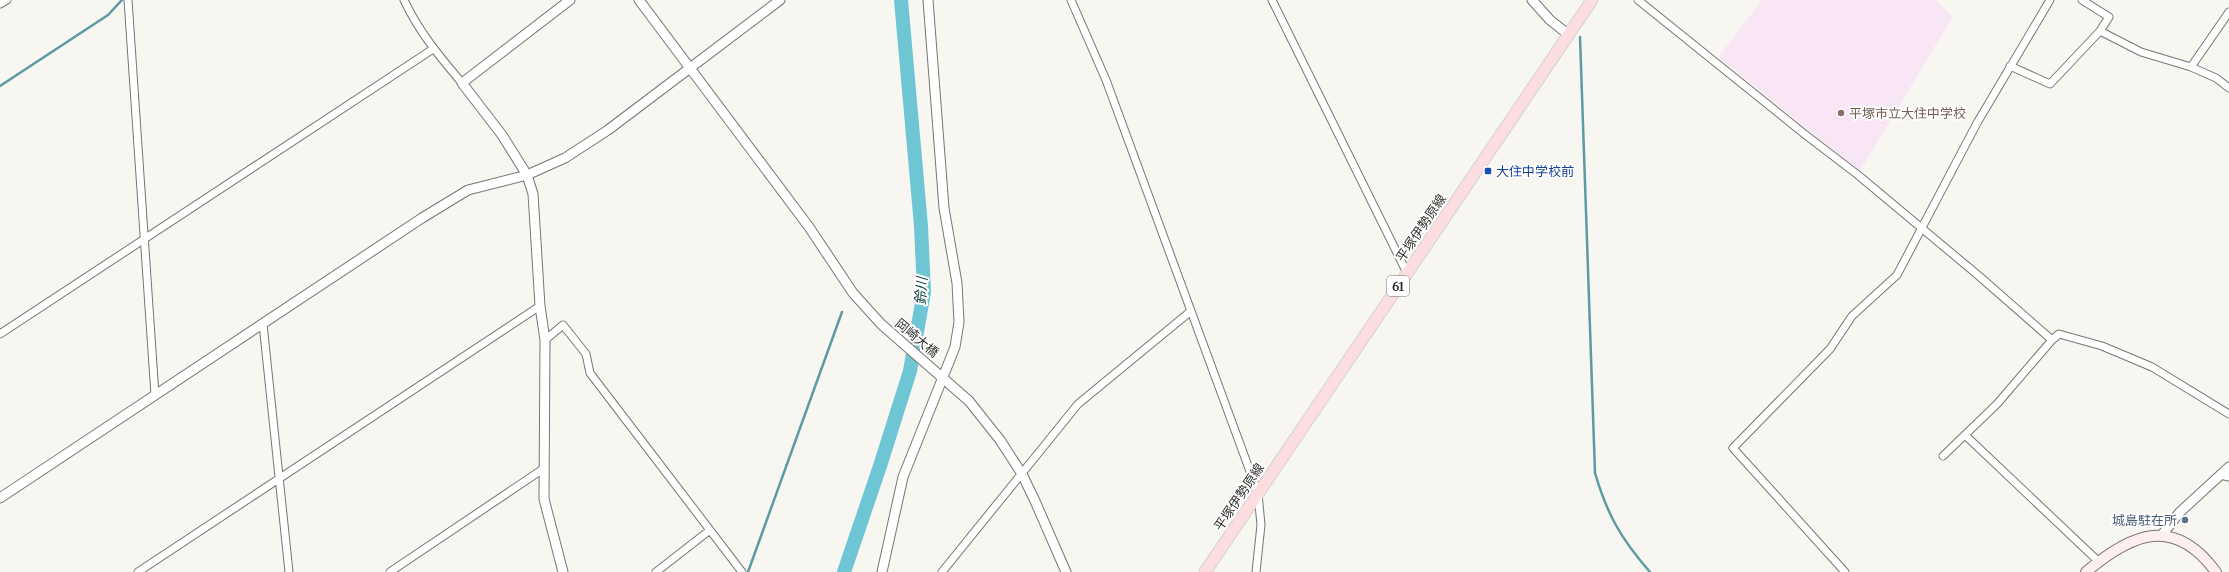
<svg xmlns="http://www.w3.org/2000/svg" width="2229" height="572" font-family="Merriweather,'Noto Sans JP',serif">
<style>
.education{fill:#f8e6f7}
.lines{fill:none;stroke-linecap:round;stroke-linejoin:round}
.stream{stroke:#5c9aa4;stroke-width:2.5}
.river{stroke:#6ec6d5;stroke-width:14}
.minor-casing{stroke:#787672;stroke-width:9}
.tertiary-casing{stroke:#787672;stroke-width:11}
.secondary-casing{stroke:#787672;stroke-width:12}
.primary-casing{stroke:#d2d2d1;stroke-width:13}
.minor{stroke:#fff;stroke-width:7}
.tertiary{stroke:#fff;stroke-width:9}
.secondary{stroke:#feeeef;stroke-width:10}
.primary{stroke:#fddee0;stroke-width:11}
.education-dot{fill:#8d6e63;stroke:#fff;stroke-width:1.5}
.transit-dot{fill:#1a4fb4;stroke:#fff;stroke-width:1.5}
.service-dot{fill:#5c6f8a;stroke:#fff;stroke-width:1.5}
.labels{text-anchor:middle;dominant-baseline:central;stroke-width:4;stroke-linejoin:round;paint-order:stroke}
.shield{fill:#fff;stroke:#70706e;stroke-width:1}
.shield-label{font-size:12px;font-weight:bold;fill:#333230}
.education-label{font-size:13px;fill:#785e54;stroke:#fff;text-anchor:start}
.transit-label{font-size:13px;fill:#164399;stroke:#fff;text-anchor:start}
.street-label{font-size:13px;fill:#333230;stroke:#fff}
.service-label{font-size:13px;fill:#4e5e75;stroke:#fff;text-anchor:end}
.water-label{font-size:14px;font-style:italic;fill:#0a363c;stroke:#fff}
</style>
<rect width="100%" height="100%" fill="#f8f6f1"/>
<!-- education -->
<path class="education" d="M1762,0H1935L1951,15L1952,18L1861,169H1857L1720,58V55Z"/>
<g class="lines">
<!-- stream -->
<path class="stream" d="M1580,37L1595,473C1607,514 1621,539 1650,572
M0,86L108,15L122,0
M748,572L842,312"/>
<!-- river -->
<path class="river" d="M844,572L880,466L910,371L924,292L921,226L901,0"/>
<defs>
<path id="minor" d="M128,0L155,395
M404,0C419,32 440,57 462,83
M1071,0L1106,80L1258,493L1261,525L1256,572
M1272,0L1407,273
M1638,0L1807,136L1858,175L1979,276L2052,340L2059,334L2102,346L2152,367L2229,414
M2082,0L2109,17L2100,31L2141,52L2191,67
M0,4L7,0
M2229,12L2191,67L2216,78L2229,88
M2010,66L2050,84L2100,31
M263,324L289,572
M0,334L433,49
M545,340L563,325L586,354L590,373L742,572
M1965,435L2098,561
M1943,456L1997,404L2052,340
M2220,475L2229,477
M138,572L540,306
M390,572L543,469
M656,572L710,530
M942,572L1078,404L1191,311
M1845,572L1733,448L1830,349L1852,316L1897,275L1977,123L2050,0"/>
<path id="tertiary" d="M639,0L809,227L853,293L881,324L969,401L1000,440L1022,474L1035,501L1066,572
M1532,0L1550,20L1569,35
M0,498L422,218L468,190L527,175L565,158L608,130L780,0
M2161,536L2180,512L2229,467
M563,572L544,499L545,340L540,306L533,194L527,175L502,135L462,83L570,0
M882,572L903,477L955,347L959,322L957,283L944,208L928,0"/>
<path id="secondary" d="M2086,572C2132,533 2174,515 2216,572"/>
<path id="primary" d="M1205,572L1592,0"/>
</defs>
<!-- minor casing -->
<use href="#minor" class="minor-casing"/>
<!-- tertiary casing -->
<use href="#tertiary" class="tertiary-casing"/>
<!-- secondary casing -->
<use href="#secondary" class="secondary-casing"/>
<!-- primary casing -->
<use href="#primary" class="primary-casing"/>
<!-- minor -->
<use href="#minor" class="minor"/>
<!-- tertiary -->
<use href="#tertiary" class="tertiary"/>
<!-- secondary -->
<use href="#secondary" class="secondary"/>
<!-- primary -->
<use href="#primary" class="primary"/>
</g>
<!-- markers -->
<circle class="education-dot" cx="1841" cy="113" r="4"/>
<rect class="transit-dot" x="1484" y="167" width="8" height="8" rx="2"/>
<circle class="service-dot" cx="2185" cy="520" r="4"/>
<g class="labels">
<!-- shield labels -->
<rect class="shield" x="1387" y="276" width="22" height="20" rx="3"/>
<g class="shield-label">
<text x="1398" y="286">61</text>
</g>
<!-- education labels -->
<g class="education-label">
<text x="1849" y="113">平塚市立大住中学校</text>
</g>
<!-- transit labels -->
<g class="transit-label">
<text x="1496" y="171">大住中学校前</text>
</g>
<!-- street labels -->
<g class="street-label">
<text transform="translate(1421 228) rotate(-56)">平塚伊勢原線</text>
<text transform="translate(917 338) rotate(40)">岡崎大橋</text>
<text transform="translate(1239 497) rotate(-56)">平塚伊勢原線</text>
</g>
<!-- service labels -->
<g class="service-label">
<text x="2177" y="520">城島駐在所</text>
</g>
<!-- water labels -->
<g class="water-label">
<text transform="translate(921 291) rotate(-87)">鈴川</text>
</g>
</g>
</svg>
